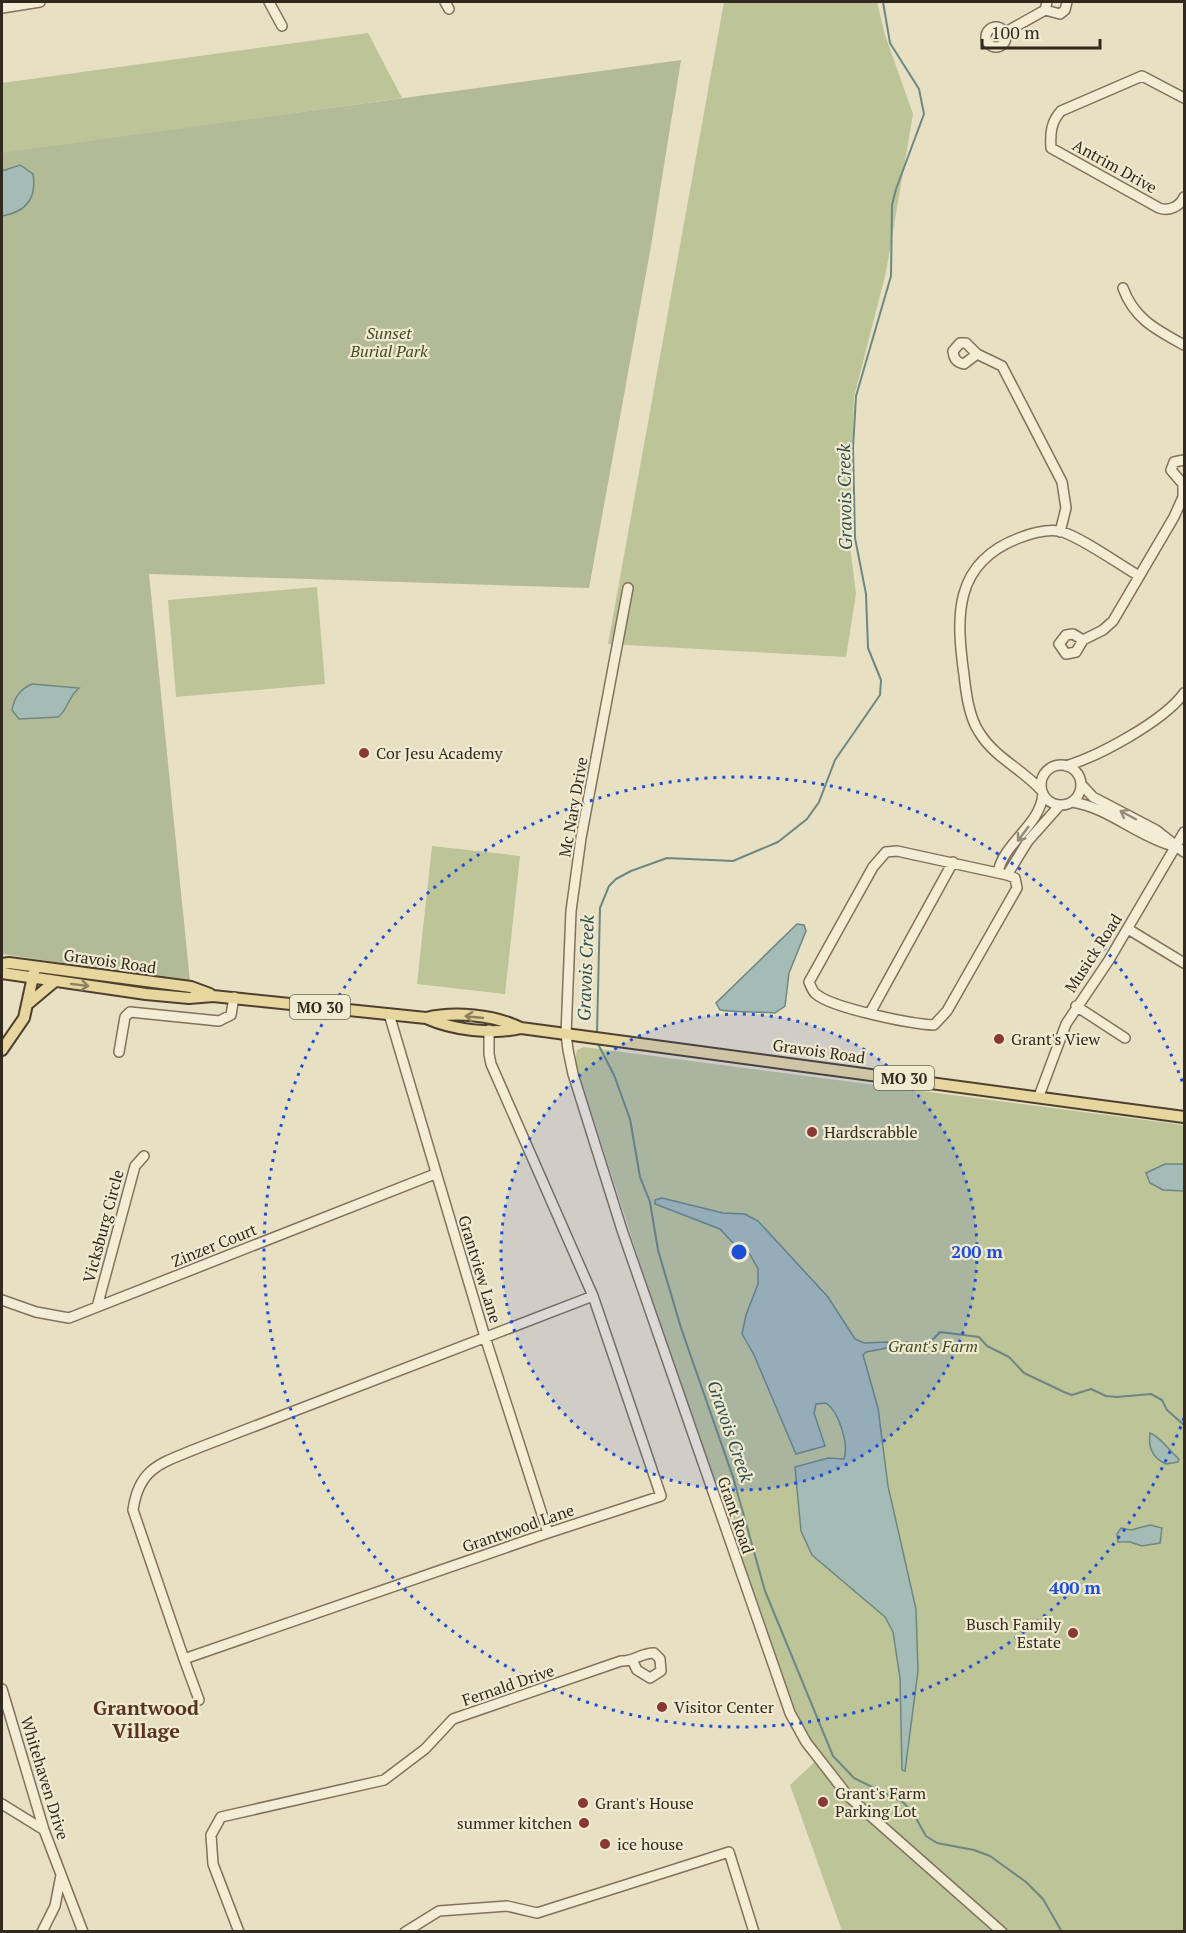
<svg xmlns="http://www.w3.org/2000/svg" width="1186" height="1933" font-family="'PT Serif',serif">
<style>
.green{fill:#bcc498}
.cemetery{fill:#b3ba96}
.water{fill:#a4bbb6;stroke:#6d8883;stroke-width:1.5}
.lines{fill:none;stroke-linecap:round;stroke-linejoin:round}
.stream{stroke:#6d8883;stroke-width:2}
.minor-casing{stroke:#80725c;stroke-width:12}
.major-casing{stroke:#4e4030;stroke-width:14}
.minor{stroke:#f4edd5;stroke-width:9}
.major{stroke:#e7d69e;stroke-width:10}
.oneway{stroke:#928b7a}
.oneway2{stroke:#8c805e}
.ring{fill:none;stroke:#1d4ed8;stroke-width:3;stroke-dasharray:3 6}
.poi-dot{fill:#883933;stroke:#f0ead1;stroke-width:2}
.labels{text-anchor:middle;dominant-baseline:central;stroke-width:4.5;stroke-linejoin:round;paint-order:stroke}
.shield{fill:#f0ead1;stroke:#6a6354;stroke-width:1.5}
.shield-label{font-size:15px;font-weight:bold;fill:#31291e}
.street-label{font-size:16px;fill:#31291e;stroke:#f0ead1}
.park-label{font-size:16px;font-style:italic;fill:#3f4b27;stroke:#f0ead1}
.poi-label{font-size:16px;fill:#31291e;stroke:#f0ead1;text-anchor:start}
.water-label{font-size:18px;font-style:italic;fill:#2f4f4f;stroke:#f0ead1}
.quarter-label{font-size:20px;font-weight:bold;fill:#593223;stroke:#f0ead1}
.centre{fill:#1d4ed8;stroke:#f0ead1;stroke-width:3}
.ring-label{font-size:18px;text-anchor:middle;font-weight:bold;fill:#1d4ed8;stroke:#f0ead1;stroke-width:4.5;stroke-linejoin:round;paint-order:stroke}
</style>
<rect width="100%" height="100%" fill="#e8e0c3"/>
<!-- green -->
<path class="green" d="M724,2H877L885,35L913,114L886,272L854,397L849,537L856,594L846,657L608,644Z
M368,33L402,98L175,130L2,166V83Z
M317,587L325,684L176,697L168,600Z
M432,846L520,856L505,994L417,984Z
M584,1047L1184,1125V1931H842L790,1785L821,1756L793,1709L672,1362L575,1062L577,1050Z"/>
<!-- cemetery -->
<path class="cemetery" d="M681,60L651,246L589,588L149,574L190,982L2,954V153Z"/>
<!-- water -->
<path class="water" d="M20,165L33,174C37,198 26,212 2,216V171Z
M32,684L79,688C67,698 69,709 58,717L19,719L12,710C14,698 20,689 32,684Z
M797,924L804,925L806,931L789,973L785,1006L775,1013C756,1011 739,1013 720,1010L716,1003Z
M1165,1164H1184V1191L1163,1190L1150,1183L1146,1173Z
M662,1198L723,1213L745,1214L758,1221L828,1297L855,1339L864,1343L888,1342L887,1348L866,1352L863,1355L878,1408L888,1486L916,1609L918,1671L905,1771L902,1770L900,1678L893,1632L885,1617L812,1555L801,1531L795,1467L828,1458L844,1459C849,1444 839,1412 826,1403L816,1404L814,1413L825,1446L796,1454L754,1355L742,1334L746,1315L758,1284V1269L748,1251L732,1242L720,1229L655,1204V1200Z
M1150,1433C1160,1436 1169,1451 1179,1459L1178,1462L1166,1464C1152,1458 1148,1447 1150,1433Z
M1150,1525L1162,1528L1160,1543L1142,1546L1130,1542H1118L1117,1534L1121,1528L1131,1530Z"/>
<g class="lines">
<!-- stream -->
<path class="stream" d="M597,1033L600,908L609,886L616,879L631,871L667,858L733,861L778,842L807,819L819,802L835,760L880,695L881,680L868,648L866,594L855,538L853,448L856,396L891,276L892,205L896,189L924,114L919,89L890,43L883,2
M597,1042L614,1075L630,1119L640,1177L650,1202L658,1250L681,1328L733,1477L765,1591L833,1756L854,1778L903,1802L913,1813L926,1836L937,1843L974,1850L990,1856L1026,1882L1043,1899L1062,1932
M898,1343C920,1340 924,1351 940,1332L979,1337L987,1346L1009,1357L1024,1373L1064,1392L1072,1395L1091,1389L1106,1396L1117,1397L1151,1394L1162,1400L1167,1410L1184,1425"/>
<defs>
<path id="minor" d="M269,2L282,26
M445,2L449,9
M2,8L40,2
M1045,10L1060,14L1065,10L1067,2
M986 37a10 10 0 1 1 20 0a10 10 0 1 1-20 0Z
M1004,33L1045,10L1047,2
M1184,98L1142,76L1061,111C1051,122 1050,133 1051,148L1159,208C1169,212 1180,206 1184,197
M1123,288C1134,319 1157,330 1184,345
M977,354L966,343H960L953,351C954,359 956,362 964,364L977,354L1002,366L1062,482L1066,508L1060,532
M1183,484L1171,470L1174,462L1184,460
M628,588L581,838L571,911L566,1034L568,1050L573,1074L622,1230L790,1713L806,1742L848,1796L1002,1932
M1083,640L1073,634L1066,635L1059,644L1066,654L1076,652L1083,640L1103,630L1113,621L1174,517L1183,497V484
M1041 785a20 20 0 1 1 40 0a20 20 0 1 1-40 0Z
M1066,766C1099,756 1164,721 1184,693
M1081,784L1093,797L1156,830L1184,852
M1041,790C1021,768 995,758 979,732C969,717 966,693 964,675C956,617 953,563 1019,538C1032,533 1045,529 1059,531C1078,535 1120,565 1139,576
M1072,802C1107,807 1136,835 1170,845
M897,851L1007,875L1015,878L1017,888L947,1011L934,1025C911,1024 832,1008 816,994C812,991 811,986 809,982L873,867L886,852Z
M998,872C1004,842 1040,826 1043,794
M1007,875L1028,841L1060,805
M1128,929L1184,963
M1076,1006L1125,1038
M870,1013L953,862
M389,1014L485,1337L548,1533
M489,1030V1054L491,1064L593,1296L661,1496L548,1533L184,1659L133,1510C139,1467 162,1463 198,1448L593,1296
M119,1052L125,1017L130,1012L219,1021L231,1015L234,997
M1039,1096L1066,1024L1109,960L1184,832
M2,1300L36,1312L69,1318L435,1174
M97,1307L135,1166L144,1156
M184,1659L199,1700
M2,1689L44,1830L83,1932
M2,1804L44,1830
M42,1932L55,1906L61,1875
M239,1932L213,1864L211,1835L221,1817L384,1780L425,1749L453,1719L621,1661C634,1662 640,1653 654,1653L660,1659L661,1671L650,1678L637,1670L633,1662
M405,1932L439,1911L507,1906L537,1913L729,1852L754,1932"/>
<path id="major" d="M2,964L9,963L191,987L210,994
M2,973L146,994L189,998L213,996L426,1018C453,1030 492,1035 521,1028
M29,1003L54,982
M426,1018C455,1011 494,1015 521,1028L1184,1117
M2,1050L24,1018L34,972"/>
</defs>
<!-- minor casing -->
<use href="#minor" class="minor-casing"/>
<!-- major casing -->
<use href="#major" class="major-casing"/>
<!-- minor -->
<use href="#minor" class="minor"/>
<!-- major -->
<use href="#major" class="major"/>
</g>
<!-- one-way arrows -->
<defs><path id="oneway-shaft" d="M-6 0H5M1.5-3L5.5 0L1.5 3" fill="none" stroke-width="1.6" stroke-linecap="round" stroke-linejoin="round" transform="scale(1.5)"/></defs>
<g class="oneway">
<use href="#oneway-shaft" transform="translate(1128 815) rotate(-152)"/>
<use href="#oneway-shaft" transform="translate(1023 834) rotate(127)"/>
</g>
<g class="oneway2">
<use href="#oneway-shaft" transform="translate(80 985) rotate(7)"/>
<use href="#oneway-shaft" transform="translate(474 1017) rotate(-174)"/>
</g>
<!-- distance rings -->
<circle cx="739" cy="1252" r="238" fill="#1d4ed8" fill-opacity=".12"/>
<g class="ring">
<circle cx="739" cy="1252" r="238"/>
<path d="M1184 1418A475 475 0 1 1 1184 1086"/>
</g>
<!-- markers -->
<g class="poi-dot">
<circle cx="364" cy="753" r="6"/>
<circle cx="999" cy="1039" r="6"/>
<circle cx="812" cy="1132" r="6"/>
<circle cx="1073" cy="1633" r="6"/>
<circle cx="662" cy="1707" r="6"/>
<circle cx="823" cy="1802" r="6"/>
<circle cx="583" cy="1803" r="6"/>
<circle cx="584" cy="1823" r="6"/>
<circle cx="605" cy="1844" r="6"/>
</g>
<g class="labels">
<!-- shield labels -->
<g class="shield">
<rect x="290" y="995" width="60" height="24" rx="4.5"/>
<rect x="874" y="1066" width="60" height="24" rx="4.5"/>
</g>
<g class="shield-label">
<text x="320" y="1007">MO 30</text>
<text x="904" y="1078">MO 30</text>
</g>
<!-- street labels -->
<g class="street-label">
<text transform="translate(1115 166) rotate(29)">Antrim Drive</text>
<text transform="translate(573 807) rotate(-80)">Mc Nary Drive</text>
<text transform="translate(1093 953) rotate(-57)">Musick Road</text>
<text transform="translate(110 961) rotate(8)">Gravois Road</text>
<text transform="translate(819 1051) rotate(8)">Gravois Road</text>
<text transform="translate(103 1226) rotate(-75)">Vicksburg Circle</text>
<text transform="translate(214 1245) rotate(-22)">Zinzer Court</text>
<text transform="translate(480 1269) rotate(73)">Grantview Lane</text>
<text transform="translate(736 1515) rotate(71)">Grant Road</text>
<text transform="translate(518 1528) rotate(-19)">Grantwood Lane</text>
<text transform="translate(508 1685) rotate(-19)">Fernald Drive</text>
<text transform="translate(45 1778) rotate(73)">Whitehaven Drive</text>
</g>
<!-- park labels -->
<g class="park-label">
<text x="389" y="333">Sunset<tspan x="389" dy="18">Burial Park</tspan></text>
<text x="933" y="1346">Grant's Farm</text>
</g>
<!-- poi labels -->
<g class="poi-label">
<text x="376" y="753">Cor Jesu Academy</text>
<text x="1011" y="1039">Grant's View</text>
<text x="824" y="1132">Hardscrabble</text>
<text x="1061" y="1624" text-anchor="end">Busch Family<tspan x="1061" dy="18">Estate</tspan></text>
<text x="674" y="1707">Visitor Center</text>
<text x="835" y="1793">Grant's Farm<tspan x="835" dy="18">Parking Lot</tspan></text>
<text x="595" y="1803">Grant's House</text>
<text x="572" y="1823" text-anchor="end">summer kitchen</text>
<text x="617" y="1844">ice house</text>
</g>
<!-- water labels -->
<g class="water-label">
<text transform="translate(844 497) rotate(-91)">Gravois Creek</text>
<text transform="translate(585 968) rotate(-88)">Gravois Creek</text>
<text transform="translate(731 1431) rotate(71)">Gravois Creek</text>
</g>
<!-- quarter labels -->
<g class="quarter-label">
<text x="146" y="1707">Grantwood<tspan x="146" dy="23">Village</tspan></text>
</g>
</g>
<circle cx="739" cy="1252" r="9" class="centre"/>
<g class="ring-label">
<text x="977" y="1258">200 m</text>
<text x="1075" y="1594">400 m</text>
</g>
<!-- border -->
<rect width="1186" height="1933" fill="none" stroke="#31291e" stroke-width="6"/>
<!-- scale -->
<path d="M982 39v9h118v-9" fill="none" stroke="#31291e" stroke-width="3"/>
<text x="991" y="39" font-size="18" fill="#31291e" stroke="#f0ead1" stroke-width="4.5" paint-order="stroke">100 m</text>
</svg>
